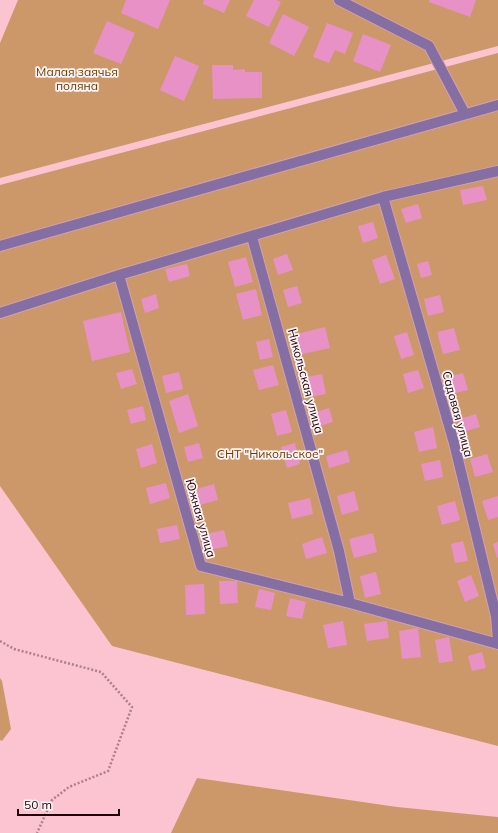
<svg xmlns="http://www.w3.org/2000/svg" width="498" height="833" font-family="Mulish,sans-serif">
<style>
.green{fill:#cc9869}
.building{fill:#e891c6}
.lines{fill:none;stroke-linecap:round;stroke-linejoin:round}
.minor-casing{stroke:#d3a1ac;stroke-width:12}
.path{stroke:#ac7f89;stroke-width:2.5;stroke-dasharray:2 2;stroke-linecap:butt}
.minor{stroke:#846ea3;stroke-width:10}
.labels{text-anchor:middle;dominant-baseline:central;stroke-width:3.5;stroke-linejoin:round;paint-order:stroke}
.park-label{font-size:12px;fill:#6b3c00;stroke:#fdf3f5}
.street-label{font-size:12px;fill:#1d020a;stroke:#fdf3f5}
</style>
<rect width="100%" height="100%" fill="#fbc4d0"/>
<!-- green -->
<path class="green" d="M18,0H498V46L0,178V43Z
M498,53V746L112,646L0,486V185Z
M0,678L2,681L11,729L2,741L0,740Z
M197,778L397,807L498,817V833H171Z"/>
<!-- building -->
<path class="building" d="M126,0H170L158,29L121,13Z
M204,0H230L224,13L203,4Z
M254,0H276L281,2L269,27L246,16Z
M429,0H476L470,17L429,2Z
M283,14L309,27L294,56L269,43Z
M107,21L135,33L121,64L93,53Z
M327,23L353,33L345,54L335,50L329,63L313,57Z
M363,34L391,45L380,72L353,61Z
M175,56L199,66L184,101L160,90Z
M212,65H233V70L245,69V72H262V98L213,99Z
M483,186L487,200L463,205L460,190Z
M418,204L422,218L406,223L401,209Z
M373,222L378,238L363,243L358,226Z
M287,254L293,270L278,275L273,259Z
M386,255L395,279L380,284L372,260Z
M246,257L253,282L235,287L228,262Z
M428,261L432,275L421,278L417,264Z
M187,264L190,276L169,282L165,269Z
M297,286L302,303L288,307L283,290Z
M256,289L262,315L243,320L236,294Z
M156,294L159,308L145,313L141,299Z
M440,295L444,312L428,316L424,299Z
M121,312L130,352L92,361L83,321Z
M325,327L330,348L298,355L293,335Z
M454,328L460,350L443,354L437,332Z
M407,332L414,355L401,359L394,336Z
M269,339L273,357L260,360L256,342Z
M273,365L279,385L259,390L253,370Z
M132,369L137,384L121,389L116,373Z
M418,370L424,388L408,393L403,374Z
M179,372L183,389L166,393L162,376Z
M463,373L468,390L451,394L447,377Z
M322,374L326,394L310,397L306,377Z
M188,394L198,426L179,433L169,401Z
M143,406L146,420L131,424L127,410Z
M329,408L333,422L317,427L313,413Z
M286,410L292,432L277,436L271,414Z
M476,414L480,427L463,432L459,419Z
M433,427L437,448L419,452L414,432Z
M199,443L203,458L188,462L184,447Z
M295,443L300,464L287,468L281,447Z
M152,444L157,463L141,468L136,449Z
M347,450L350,462L329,468L326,456Z
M487,454L493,472L475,477L470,459Z
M440,460L443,477L425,481L421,464Z
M166,483L170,498L150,504L146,488Z
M214,484L218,500L200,505L196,489Z
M354,491L359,510L342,515L337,496Z
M498,496V517L488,520L482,501Z
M310,498L313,514L292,519L288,503Z
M455,501L460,520L442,525L437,506Z
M177,525L180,539L160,543L157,529Z
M224,530L228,546L210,550L206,534Z
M373,533L377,552L354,558L349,539Z
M322,537L327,553L306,559L302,544Z
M463,541L468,561L455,563L451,544Z
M498,542V557L497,558L493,544Z
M376,572L381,594L365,598L360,576Z
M471,575L479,596L465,602L457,581Z
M219,581H237L238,603L220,604Z
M204,584L205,614L186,615L185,585Z
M259,589L275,593L271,610L255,607Z
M290,598L306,602L302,619L286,616Z
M343,621L347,645L328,648L323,625Z
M387,621L389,638L367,641L364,624Z
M418,628L421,657L402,659L399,631Z
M449,637L453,661L439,663L435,640Z
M482,652L486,668L472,671L468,656Z"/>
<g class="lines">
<defs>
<path id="minor" d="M339,0L429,46L465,114
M383,197L454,443L496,616L498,640
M252,237L339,551L350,603
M0,246L498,105
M119,275L201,566L350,603L498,644
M0,313L119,275L383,197L498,171"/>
</defs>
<!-- minor casing -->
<use href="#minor" class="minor-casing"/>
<!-- path -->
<path class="path" d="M0,641L14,649L101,672L132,707L108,771L69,787L52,800L37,833"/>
<!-- minor -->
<use href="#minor" class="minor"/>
</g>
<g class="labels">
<!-- park labels -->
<g class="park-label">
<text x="77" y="71">Малая заячья<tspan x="77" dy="14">поляна</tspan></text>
<text x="270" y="453">СНТ "Никольское"</text>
</g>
<!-- street labels -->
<g class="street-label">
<text transform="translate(306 381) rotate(75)">Никольская улица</text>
<text transform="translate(458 414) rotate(75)">Садовая улица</text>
<text transform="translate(201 518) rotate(74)">Южная улица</text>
</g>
</g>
<!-- scale -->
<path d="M18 809v6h101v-6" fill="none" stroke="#1d020a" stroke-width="2"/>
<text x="24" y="809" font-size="12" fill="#1d020a" stroke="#fdf3f5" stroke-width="3" paint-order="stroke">50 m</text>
</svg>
